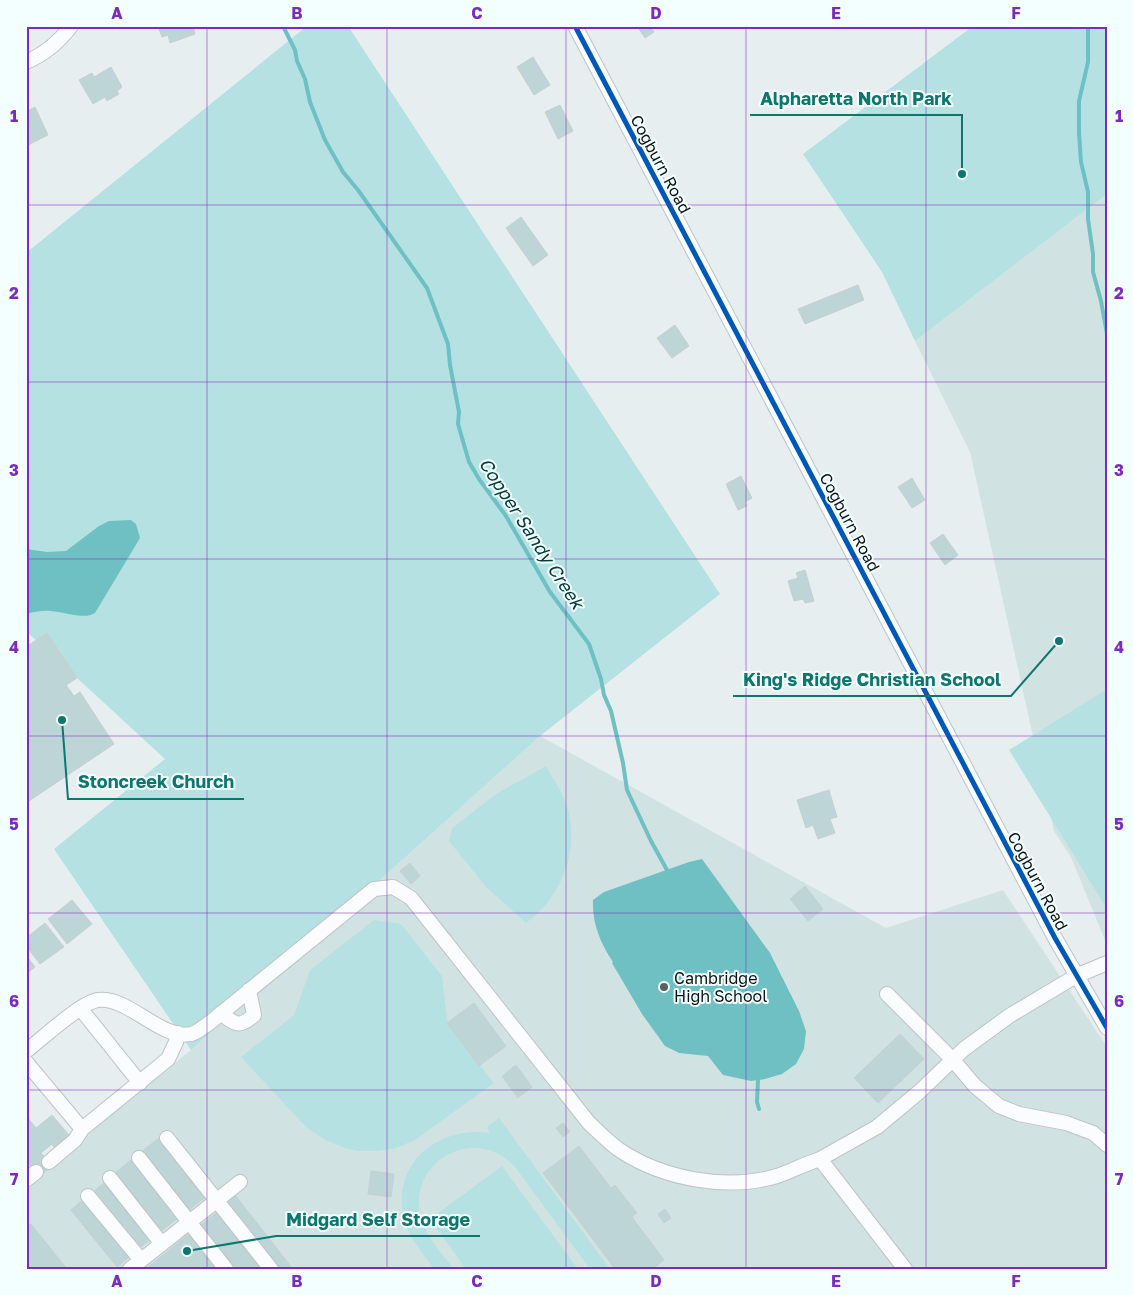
<svg xmlns="http://www.w3.org/2000/svg" width="1133" height="1295" font-family="'Golos Text',sans-serif">
<style>
.built{fill:#d1e2e3}
.green{fill:#b6e1e3}
.water{fill:#6fc0c3}
.lines{fill:none;stroke-linecap:round;stroke-linejoin:round}
.stream{stroke:#6fc0c3;stroke-width:4}
.building{fill:#bdd5d7;stroke:#c9cfd0}
.minor-casing{stroke:#bdc4c5;stroke-width:16}
.minor{stroke:#fbfcfd;stroke-width:14}
.cycleway-casing{stroke:#f3ffff;stroke-width:8}
.cycleway{stroke:#0057b8;stroke-width:5}
.grid{fill:none;stroke:#7b2cbf;stroke-width:1;stroke-opacity:0.55}
.poi-dot{fill:#5a6061;stroke:#f3ffff;stroke-width:2}
.labels{text-anchor:middle;dominant-baseline:central;stroke-width:4;stroke-linejoin:round;paint-order:stroke}
.street-label{font-size:16px;fill:#0e1414;stroke:#f3ffff}
.poi-label{font-size:16px;fill:#0e1414;stroke:#f3ffff;text-anchor:start}
.water-label{font-size:18px;font-style:italic;fill:#043a3c;stroke:#f3ffff}
.leader{fill:none;stroke:#0f766e;stroke-width:2}
.callout-dot{fill:#0f766e;stroke:#f3ffff;stroke-width:2}
.callout-label{font-size:18px;text-anchor:middle;font-weight:bold;fill:#0f766e;stroke:#f3ffff;stroke-width:4;stroke-linejoin:round;paint-order:stroke}
.neatline{fill:none;stroke:#7b2cbf;stroke-width:2}
.grid-label{font-size:16px;text-anchor:middle;font-weight:bold;fill:#7b2cbf}
</style>
<rect width="100%" height="100%" fill="#e6eef0"/>
<!-- built -->
<path class="built" d="M1107,194V945L1071,857L1054,831L970,452L915,341Z
M540,736L886,928L1003,890L1107,1047V1269H26V1183L191,1050Z"/>
<!-- green -->
<path class="green" d="M307,26H348L720,594L540,736L191,1050L54,849L165,759L26,631V253Z
M973,26H1107V194L915,341L882,272L803,154Z
M1107,689V909L1009,750Z
M546,766C552,778 561,789 566,803C581,848 563,896 526,923L486,887L449,841L452,828L496,794Z
M374,920L401,924L442,976L448,1025L494,1083L415,1140L396,1148L376,1151H358L342,1147L325,1140L306,1127L241,1057L294,1015L310,970Z
M499,1118L610,1269H590L515,1167C509,1161 502,1155 494,1152C454,1136 411,1171 420,1214C424,1235 441,1252 454,1269H434C423,1253 409,1238 404,1220C390,1164 438,1125 490,1133L487,1127Z
M502,1166L578,1269H466L430,1219Z"/>
<!-- water -->
<path class="water" d="M131,520L136,524L140,538L95,613C84,620 65,612 51,611C43,610 34,612 26,614V549L47,552L66,551L99,526L109,521Z
M702,859L770,953L799,1011L806,1031L804,1049L796,1064L782,1074L765,1079L751,1081L723,1075L708,1056L679,1053L665,1046L642,1014L612,963L613,962C600,943 592,923 593,900L604,892L689,862Z"/>
<g class="lines">
<!-- stream -->
<path class="stream" d="M283,26L295,50L297,61L305,79L310,102L325,140L343,172L358,190L427,288L448,344L450,365L459,412L458,424L469,462L479,479L506,516L550,592L589,644L601,679L604,695L611,711L623,763L627,790L651,841L667,870
M1088,26V62L1079,101V133L1081,162L1088,192V219L1093,254V272L1101,301L1107,334
M758,1080L757,1102L759,1109"/>
</g>
<!-- building -->
<path class="building" d="M158,26H193L195,34L170,43L168,35L162,37Z
M637,26H650L654,32L645,38Z
M533,57L550,85L534,95L517,67Z
M111,67L122,87L117,91L119,94L107,101L105,97L93,104L79,80L92,73L94,77Z
M560,105L573,131L558,139L545,112Z
M35,107L48,135L26,146V112Z
M521,217L548,255L533,266L506,228Z
M858,285L864,300L805,324L798,309Z
M675,325L689,346L672,358L657,338Z
M741,476L752,498L745,502L747,506L738,510L726,484Z
M912,478L925,500L912,508L898,487Z
M943,534L958,555L945,565L930,543Z
M805,570L814,601L805,603L803,599L794,601L788,581L798,578L796,573Z
M47,633L77,678L66,685L74,696L80,692L114,744L26,803V647Z
M829,790L837,817L830,819L835,833L818,839L813,825L806,828L797,800Z
M410,863L420,876L411,884L400,871Z
M805,886L823,909L808,921L790,899Z
M72,900L92,924L67,944L48,919Z
M45,923L64,947L40,964L26,946V938Z
M26,955L35,967L26,974Z
M474,1003L506,1046L479,1066L447,1023Z
M900,1034L924,1059L878,1103L854,1078Z
M516,1065L532,1087L518,1098L502,1076Z
M52,1115L69,1135L54,1147L52,1144L41,1153L52,1166L39,1177L28,1163L26,1164V1116L36,1128Z
M563,1123L570,1132L563,1137L556,1128Z
M159,1138L205,1197L188,1211L141,1152Z
M579,1146L611,1188L615,1185L637,1213L632,1217L664,1260L654,1268V1269H615L543,1173Z
M132,1159L178,1218L160,1232L114,1174Z
M371,1171L394,1174L391,1197L368,1194Z
M105,1182L151,1239L138,1249L93,1192Z
M235,1195L293,1269H278L225,1203Z
M83,1200L129,1257L117,1267L71,1210Z
M665,1209L671,1218L664,1223L658,1214Z
M218,1211L264,1269H234L200,1226Z
M31,1224L67,1269H26V1228Z
M191,1232L220,1269H146Z"/>
<g class="lines">
<defs>
<path id="minor" d="M575,26L1055,938L1107,1028
M26,62C45,54 59,42 71,26
M887,994L953,1060L975,1086L999,1106L1019,1114L1066,1123L1093,1133L1107,1145
M80,1008L140,1083
M221,1013C235,1025 240,1028 254,1015L249,990
M26,1051C41,1040 81,1002 98,1000C128,996 161,1040 191,1034C197,1033 203,1027 208,1024L374,889L393,887L411,898L589,1123C599,1132 609,1143 621,1151C664,1179 727,1191 777,1176C791,1171 805,1164 820,1159
M26,1062L82,1129L168,1059L176,1042L178,1033
M167,1138L271,1269
M139,1158L226,1269
M49,1162L75,1140L82,1129
M110,1178L162,1244
M26,1180L36,1172
M88,1196L141,1260
M130,1269L240,1182
M905,1269L820,1159L877,1127L919,1092L964,1049L1009,1016L1076,976L1107,963"/>
</defs>
<!-- minor casing -->
<use href="#minor" class="minor-casing"/>
<!-- minor -->
<use href="#minor" class="minor"/>
<defs>
<path id="cycleway" d="M575,26L1055,938L1107,1028"/>
</defs>
<!-- cycleway casing -->
<use href="#cycleway" class="cycleway-casing"/>
<!-- cycleway -->
<use href="#cycleway" class="cycleway"/>
</g>
<!-- grid -->
<path class="grid" d="M207,26V1269M387,26V1269M566,26V1269M746,26V1269M926,26V1269M26,205H1107M26,382H1107M26,559H1107M26,736H1107M26,913H1107M26,1090H1107"/>
<!-- markers -->
<circle class="poi-dot" cx="664" cy="987" r="5"/>
<g class="labels">
<!-- street labels -->
<g class="street-label">
<text transform="translate(661 164) rotate(62)">Cogburn Road</text>
<text transform="translate(850 522) rotate(62)">Cogburn Road</text>
<text transform="translate(1038 881) rotate(62)">Cogburn Road</text>
</g>
<!-- poi labels -->
<g class="poi-label">
<text x="674" y="978">Cambridge<tspan x="674" dy="18">High School</tspan></text>
</g>
<!-- water labels -->
<g class="water-label">
<text transform="translate(532 533) rotate(57)">Copper Sandy Creek</text>
</g>
</g>
<!-- callouts -->
<path class="leader" d="M962 174L962 115H750M1059 641L1011 696H733M62 720L68 799H244M187 1251L276 1236H480"/>
<g class="callout-dot">
<circle cx="962" cy="174" r="5"/>
<circle cx="1059" cy="641" r="5"/>
<circle cx="62" cy="720" r="5"/>
<circle cx="187" cy="1251" r="5"/>
</g>
<g class="callout-label">
<text x="856" y="105">Alpharetta North Park</text>
<text x="872" y="686">King's Ridge Christian School</text>
<text x="156" y="788">Stoncreek Church</text>
<text x="378" y="1226">Midgard Self Storage</text>
</g>
<!-- border -->
<rect width="1133" height="1295" fill="none" stroke="#f3ffff" stroke-width="55"/>
<rect x="28" y="28" width="1078" height="1240" class="neatline"/>
<g class="grid-label">
<text x="117" y="19">A</text>
<text x="297" y="19">B</text>
<text x="477" y="19">C</text>
<text x="656" y="19">D</text>
<text x="836" y="19">E</text>
<text x="1016" y="19">F</text>
<text x="14" y="122">1</text>
<text x="1119" y="122">1</text>
<text x="14" y="299">2</text>
<text x="1119" y="299">2</text>
<text x="14" y="476">3</text>
<text x="1119" y="476">3</text>
<text x="14" y="653">4</text>
<text x="1119" y="653">4</text>
<text x="14" y="830">5</text>
<text x="1119" y="830">5</text>
<text x="14" y="1007">6</text>
<text x="1119" y="1007">6</text>
<text x="14" y="1185">7</text>
<text x="1119" y="1185">7</text>
<text x="117" y="1287">A</text>
<text x="297" y="1287">B</text>
<text x="477" y="1287">C</text>
<text x="656" y="1287">D</text>
<text x="836" y="1287">E</text>
<text x="1016" y="1287">F</text>
</g>
</svg>
